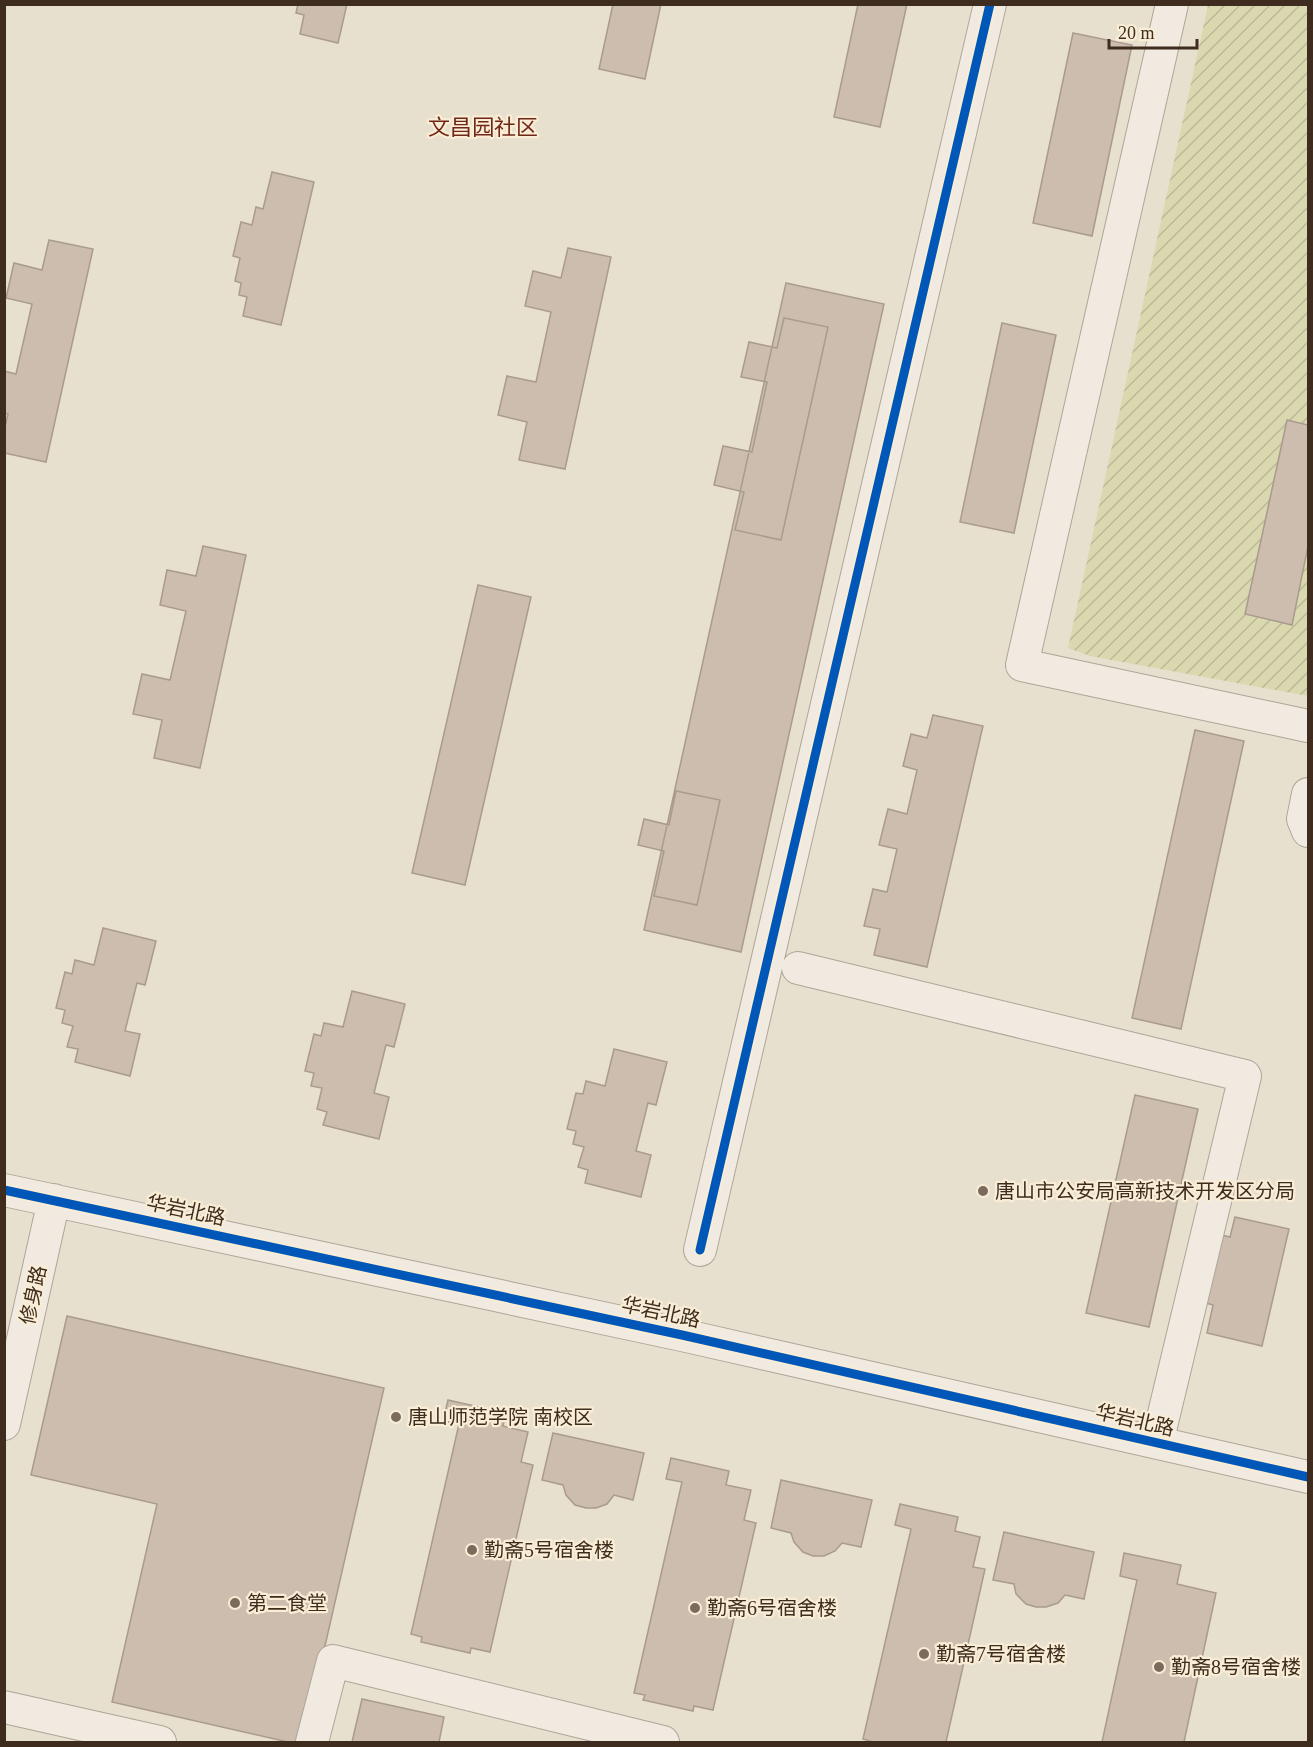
<svg xmlns="http://www.w3.org/2000/svg" width="1313" height="1747" font-family="'Times New Roman','Noto Sans SC',serif">
<style>
.garden{fill:url(#garden-furrows)}
.building{fill:#ccbdaf;stroke:#a99b8d;stroke-width:1.5}
.lines{fill:none;stroke-linecap:round;stroke-linejoin:round}
.minor-casing{stroke:#aea597;stroke-width:34}
.minor{stroke:#f0eae1;stroke-width:32}
.cycleway-casing{stroke:#f9edd5;stroke-width:13}
.cycleway{stroke:#0057b8;stroke-width:9}
.poi-dot{fill:#7a6b5c;stroke:#f9edd5;stroke-width:2}
.labels{text-anchor:middle;dominant-baseline:central;stroke-width:4.5;stroke-linejoin:round;paint-order:stroke}
.poi-label{font-size:20px;fill:#3e2c1e;stroke:#f9edd5;text-anchor:start}
.street-label{font-size:20px;fill:#3e2c1e;stroke:#f9edd5}
.quarter-label{font-size:22px;fill:#702718;stroke:#f9edd5}
</style>
<defs>
<pattern id="garden-furrows" width="10" height="10" patternUnits="userSpaceOnUse" patternTransform="scale(1.5)"><rect width="10" height="10" fill="#dad8af"/><path d="M-1 1l2-2M0 10L10 0M9 11l2-2" fill="none" stroke="#bcba96"/></pattern>
</defs>
<rect width="100%" height="100%" fill="#e8e0ce"/>
<!-- garden -->
<path class="garden" d="M1208,5H1308V696L1090,656L1068,648Z"/>
<!-- building -->
<path class="building" d="M298,4H347L338,43L300,34L304,15L296,13Z
M613,4H661L645,79L599,69Z
M858,4H907L880,127L834,117Z
M1073,33L1132,45L1092,236L1033,223Z
M272,172L314,182L281,325L243,316L247,297L239,295L241,283L235,281L240,258L233,256L241,222L252,225L256,207L263,209Z
M49,240L93,249L46,462L4,453V431L8,414L4,413V371L16,374L32,304L6,298L14,263L42,270Z
M568,248L611,257L565,469L519,460L527,422L498,415L507,376L536,382L551,312L525,306L533,271L561,278Z
M786,283L884,304L741,952L644,930Z
M784,318L828,327L781,540L735,530L744,492L714,485L723,446L752,452L767,382L741,377L749,342L777,348Z
M1002,323L1056,335L1014,533L960,522Z
M1287,420L1308,425V546L1292,625L1245,614Z
M203,546L246,555L200,768L154,758L162,720L133,714L142,674L170,680L186,611L160,605L167,570L196,576Z
M478,585L531,597L465,885L412,873Z
M933,715L983,726L927,967L874,955L880,929L864,926L873,889L887,892L897,849L879,845L888,809L907,814L917,770L903,766L911,734L927,738Z
M1195,730L1244,741L1181,1029L1132,1018Z
M676,791L720,800L697,905L654,896L664,851L638,845L644,819L669,825Z
M103,928L156,941L145,985L137,983L125,1031L140,1034L130,1076L75,1062L78,1049L67,1047L73,1026L62,1023L65,1010L56,1008L65,972L72,974L75,960L94,965Z
M352,991L405,1004L394,1047L386,1045L374,1093L389,1097L379,1139L323,1125L327,1112L317,1109L322,1088L311,1086L314,1073L305,1071L314,1034L321,1036L324,1023L343,1027Z
M614,1049L667,1062L656,1105L648,1103L636,1151L651,1155L641,1197L585,1183L588,1170L578,1167L584,1147L573,1144L576,1131L567,1129L576,1093L583,1094L586,1081L605,1086Z
M1135,1095L1198,1109L1149,1327L1086,1313Z
M1235,1217L1289,1229L1262,1346L1207,1333L1213,1305L1202,1302L1217,1234L1230,1237Z
M67,1316L384,1388L303,1742H288L112,1702L157,1504L31,1475Z
M448,1400L506,1413L503,1426L528,1432L521,1462L533,1465L490,1652L471,1648L470,1653L421,1642L422,1637L411,1634L459,1424L443,1421Z
M553,1433L644,1453L633,1500L614,1495L607,1504L596,1508H586L575,1505L566,1495L563,1485L542,1480Z
M671,1458L729,1471L726,1485L751,1490L744,1520L756,1523L713,1710L694,1706L693,1711L643,1700L645,1695L634,1693L682,1482L666,1479Z
M781,1480L872,1500L861,1547L842,1543L835,1551L824,1556H813L803,1552L794,1542L791,1533L771,1528Z
M900,1504L958,1517L955,1531L980,1537L973,1567L985,1569L946,1742H873L863,1739L911,1529L895,1525Z
M1004,1532L1094,1552L1084,1599L1065,1595L1058,1603L1046,1607H1036L1026,1604L1016,1594L1014,1584L993,1580Z
M1124,1553L1181,1565L1177,1584L1216,1593L1184,1742H1102L1137,1580L1120,1576Z
M362,1699L444,1717L439,1742H352Z"/>
<g class="lines">
<defs>
<path id="minor" d="M1172,4L1022,665L1308,726
M1308,794L1303,819L1308,831
M798,968L1245,1076L1157,1443
M4,1190L682,1335L1308,1477
M700,1250L990,4
M4,1424L54,1200
M4,1707L160,1742
M312,1742L333,1661L663,1742"/>
</defs>
<!-- minor casing -->
<use href="#minor" class="minor-casing"/>
<!-- minor -->
<use href="#minor" class="minor"/>
<defs>
<path id="cycleway" d="M4,1190L682,1335L1308,1477
M700,1250L990,4"/>
</defs>
<!-- cycleway casing -->
<use href="#cycleway" class="cycleway-casing"/>
<!-- cycleway -->
<use href="#cycleway" class="cycleway"/>
</g>
<!-- markers -->
<g class="poi-dot">
<circle cx="983" cy="1191" r="6"/>
<circle cx="396" cy="1417" r="6"/>
<circle cx="472" cy="1550" r="6"/>
<circle cx="235" cy="1603" r="6"/>
<circle cx="695" cy="1608" r="6"/>
<circle cx="924" cy="1654" r="6"/>
<circle cx="1159" cy="1667" r="6"/>
</g>
<g class="labels">
<!-- poi labels -->
<g class="poi-label">
<text x="995" y="1191">唐山市公安局高新技术开发区分局</text>
<text x="408" y="1417">唐山师范学院 南校区</text>
<text x="484" y="1550">勤斋5号宿舍楼</text>
<text x="247" y="1603">第二食堂</text>
<text x="707" y="1608">勤斋6号宿舍楼</text>
<text x="936" y="1654">勤斋7号宿舍楼</text>
<text x="1171" y="1667">勤斋8号宿舍楼</text>
</g>
<!-- street labels -->
<g class="street-label">
<text transform="translate(186 1210) rotate(12)">华岩北路</text>
<text transform="translate(33 1295) rotate(-78)">修身路</text>
<text transform="translate(661 1312) rotate(12)">华岩北路</text>
<text transform="translate(1135 1420) rotate(13)">华岩北路</text>
</g>
<!-- quarter labels -->
<g class="quarter-label">
<text x="483" y="127">文昌园社区</text>
</g>
</g>
<!-- border -->
<rect width="1313" height="1747" fill="none" stroke="#3e2c1e" stroke-width="12"/>
<!-- scale -->
<path d="M1109 39v9h88v-9" fill="none" stroke="#3e2c1e" stroke-width="3"/>
<text x="1118" y="39" font-size="18" fill="#3e2c1e" stroke="#f9edd5" stroke-width="4.5" paint-order="stroke">20 m</text>
</svg>
